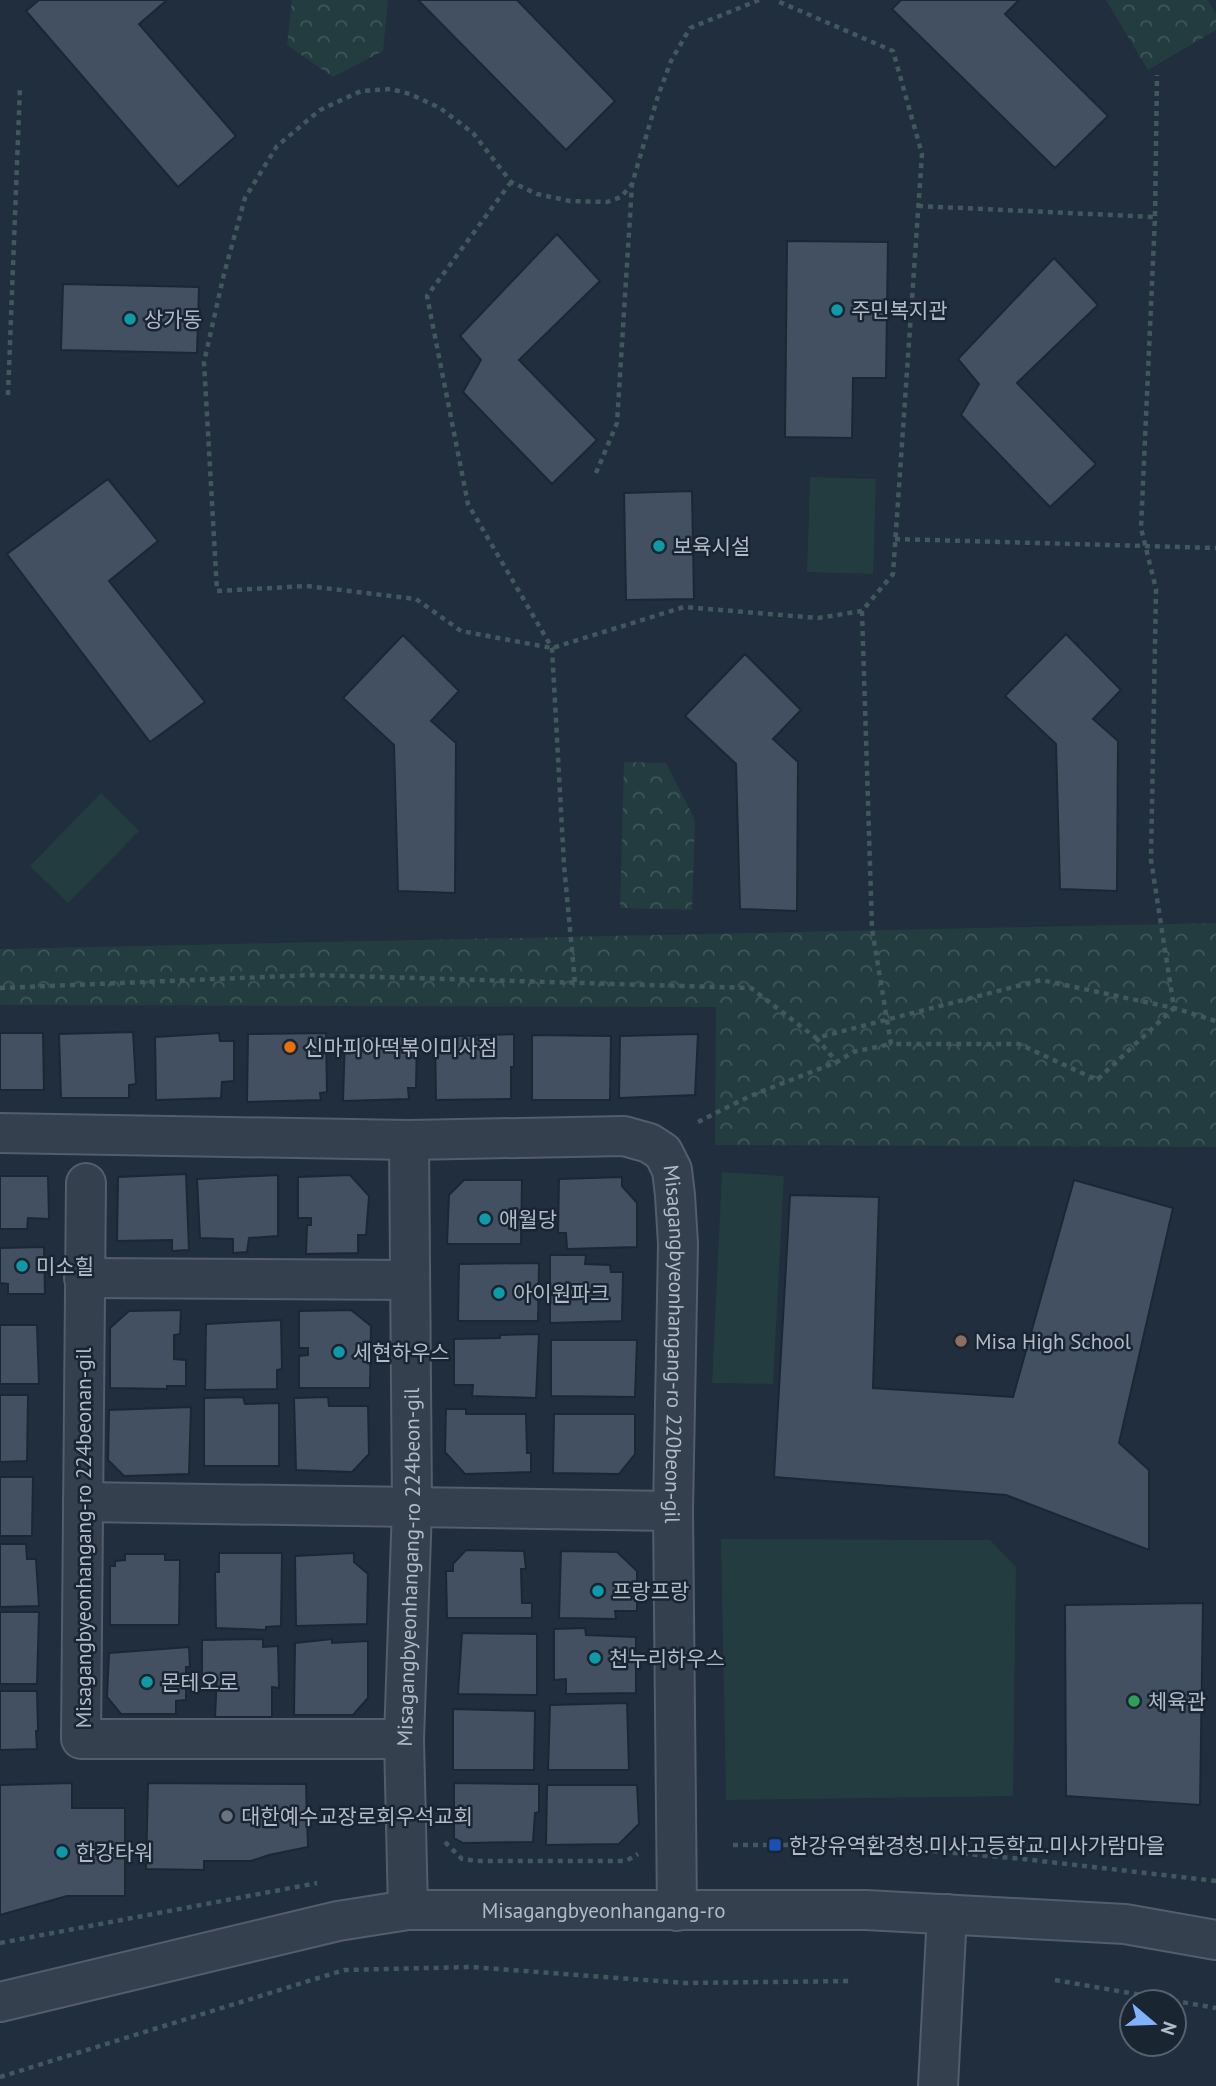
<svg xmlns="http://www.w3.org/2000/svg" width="1216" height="2086" font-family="'PT Sans','Noto Sans KR',sans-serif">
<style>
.forest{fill:url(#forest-crowns)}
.pitch{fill:#233c3f}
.building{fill:#425062;stroke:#1c2734;stroke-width:2}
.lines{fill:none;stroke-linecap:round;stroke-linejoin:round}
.minor-casing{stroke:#535d6b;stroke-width:42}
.path{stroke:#41595c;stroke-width:4.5;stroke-dasharray:5 5;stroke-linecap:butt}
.minor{stroke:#35404e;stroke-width:38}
.culture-dot{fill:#0f9aa8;stroke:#1a2532;stroke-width:2.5}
.food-dot{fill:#e8710a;stroke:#1a2532;stroke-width:2.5}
.education-dot{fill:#8d6e63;stroke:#1a2532;stroke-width:2.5}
.leisure-dot{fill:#2e9e5b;stroke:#1a2532;stroke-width:2.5}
.worship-dot{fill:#6b7280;stroke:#1a2532;stroke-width:2.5}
.transit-dot{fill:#1a4fb4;stroke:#1a2532;stroke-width:2.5}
.labels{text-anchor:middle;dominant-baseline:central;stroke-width:5;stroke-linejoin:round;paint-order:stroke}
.poi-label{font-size:21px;fill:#b1bac9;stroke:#1a2532;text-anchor:start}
.street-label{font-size:21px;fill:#b1bac9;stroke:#1a2532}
</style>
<defs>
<pattern id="forest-crowns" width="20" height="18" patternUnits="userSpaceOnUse" patternTransform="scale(1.75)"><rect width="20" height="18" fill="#233c3f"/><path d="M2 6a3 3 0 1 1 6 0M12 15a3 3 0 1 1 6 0" fill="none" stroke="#415659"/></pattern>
</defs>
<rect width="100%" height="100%" fill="#212e3e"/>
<!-- forest -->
<path class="forest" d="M292,0H388L383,51L333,77L287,45Z
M1106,0H1208L1216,14V30L1148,70Z
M624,762L666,763L695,820L692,910L620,908Z
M1216,923V1147L715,1145L716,1007L0,1005V949Z"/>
<!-- pitch -->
<path class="pitch" d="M810,477L876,479L873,574L807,572Z
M101,793L139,831L68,903L30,866Z
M722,1172L784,1176L773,1384L712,1383Z
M721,1539L990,1540L1016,1567L1013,1796L726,1800Z"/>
<!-- building -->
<path class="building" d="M39,0H167L139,24L236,136L178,187L26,11Z
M418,0H517L615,101L566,150Z
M901,0H1019L1005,14L1108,116L1055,168L892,9Z
M557,234L600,281L519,360L597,440L552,484L463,392L481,360L460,336Z
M787,241L888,242L886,378H853L852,438L785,437Z
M1054,258L1098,305L1017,383L1096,464L1050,507L961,415L979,384L958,359Z
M63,284L199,287L197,353L61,350Z
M108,479L158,541L109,581L205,702L150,742L7,554Z
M692,491L694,599L626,600L624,493Z
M1066,634L1121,690L1093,719L1118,741L1117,891L1060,889L1056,744L1005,696Z
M403,635L459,691L431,721L456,743L455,893L398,891L394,745L343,698Z
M745,654L801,710L773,739L798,762L797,911L740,909L736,764L685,716Z
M133,1032L136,1084L129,1085V1098H61L59,1034Z
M0,1033H43L44,1090H0Z
M219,1033L220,1041H234V1081L222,1082L221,1098L156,1100L155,1037Z
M326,1033L327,1092L320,1093L321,1100L247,1102L248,1034Z
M514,1034V1067H511V1099L436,1100L435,1037Z
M698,1034L695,1095L619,1098L620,1036Z
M532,1035L611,1036L610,1100H532Z
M345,1036H417L416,1088H408L409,1099L343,1101Z
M186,1174L189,1250L172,1251V1240L117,1241L118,1177Z
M278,1175V1236L249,1238L247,1252L233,1253V1239L200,1238L197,1179Z
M350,1175L369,1196L366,1235H358V1253L306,1254L307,1225H311V1218H298V1177Z
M0,1176H48L49,1219L28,1218L27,1229H0Z
M622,1177V1186L637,1203V1247L567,1249L566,1233H558L559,1179Z
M464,1180H522L521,1244H447L449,1195Z
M1074,1180L1173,1208L1119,1443L1149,1470V1550L1006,1495L774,1477L790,1195L879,1197L873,1388L1013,1397Z
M44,1247L45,1294H8V1284L0,1283V1248Z
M550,1255H586L585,1264L610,1265L611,1272H623L622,1321L550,1323Z
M539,1263L538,1321H458L459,1264Z
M181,1310L180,1334L174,1335V1359L186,1360V1386H167V1389L110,1388V1328L129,1311Z
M351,1310L371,1326L370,1388H299V1356L308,1355V1348H299V1311Z
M281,1320L282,1369L277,1370V1389L205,1390L206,1324Z
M0,1325H37L39,1384H0Z
M539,1334L536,1398L472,1396L473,1385H454V1339L500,1338V1335Z
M551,1340H637L635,1397L551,1396Z
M0,1395H28L27,1461L0,1462Z
M243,1397L245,1404L279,1403V1466H204V1398Z
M328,1397L329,1406H368L369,1454L352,1472L296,1470L294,1398Z
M191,1407L189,1474L124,1476L108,1460L109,1410Z
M446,1409H466V1414H526L527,1453H531V1472L465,1474L445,1452Z
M554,1414H635V1454L619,1474L553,1473Z
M0,1477H33L32,1536H0Z
M0,1544H26L27,1559H36L39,1606L0,1607Z
M466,1550L524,1551L526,1569H521L522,1603H532V1618H447L446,1571H453V1564Z
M561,1551L617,1552L637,1571V1611H615L616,1619L559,1618Z
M219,1553H282L281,1626L266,1627V1630L216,1628L215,1572H219Z
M354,1553V1562L368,1574L367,1624L296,1626L295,1556Z
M125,1554H165V1560H180L179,1625H110V1566H115V1561L125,1560Z
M1203,1603L1200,1805L1066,1796L1065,1605Z
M0,1612H39L37,1684H0Z
M585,1628L586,1635L636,1637V1693L566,1694V1679L554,1680V1629Z
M462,1633L537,1634V1695L458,1694Z
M263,1639V1647L278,1646L279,1688L272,1687V1717H215L217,1677H202V1640Z
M332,1639V1643L368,1641V1698L353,1715H294L295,1643Z
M189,1647L190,1667H186V1700L176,1701V1714H121L107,1697L109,1653Z
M0,1691H37L38,1731H36L37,1749L0,1750Z
M627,1703L629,1770H548L550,1705Z
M453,1709L535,1711L534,1770H453Z
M72,1783V1808H125V1896H67L0,1915V1785Z
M148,1783L306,1784L308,1847L269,1855L251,1861H204V1870L146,1869Z
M454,1783L539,1784V1812L535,1813L533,1842L463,1843L454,1838Z
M547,1785H637L639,1824L619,1844L546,1845Z"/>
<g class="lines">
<defs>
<g id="minor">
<path id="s1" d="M0,1133L409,1140L624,1136L649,1143L663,1152L672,1170L675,1195L678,1244L673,1511L677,1911"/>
<path d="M86,1183L81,1739H404"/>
<path d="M84,1278L409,1280"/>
<path d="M83,1502L673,1511"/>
<path id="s2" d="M408,1910L404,1739L412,1508L409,1140"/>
<path id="s3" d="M0,2002L338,1921L408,1910H866L1125,1924L1216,1940"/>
<path d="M938,2086L947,1914"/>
</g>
</defs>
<!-- minor casing -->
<use href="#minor" class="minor-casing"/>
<!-- path -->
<path class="path" d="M759,0L690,28L671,61L658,96L632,184L621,197L607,202L570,201L537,194L511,182L473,133L440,108L410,94L391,89L361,91L320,110L277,146L245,198L224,274L204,362L217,591L307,586L416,599L461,631L552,648L684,607L818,618L862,611L893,574L922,154L893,51L775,0
M511,182L427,296L468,504L552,648L564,865L575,983
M918,206L1155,217
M8,395L20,87
M596,473L617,423L632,185
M895,539L1216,548
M862,611L872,929L891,1044H1019L1097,1080L1174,1008L1151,860L1156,589L1141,528L1155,217L1157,75
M0,988L313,975L751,988L816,1038L1041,980L1174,1008L1216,1021
M816,1038L837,1062
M698,1122L750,1096L837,1062L853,1052L891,1044
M445,1842L462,1859L476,1861H626L638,1854
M733,1845H866L1023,1859L1216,1881
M0,1943L317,1883
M1055,1980L1216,2008
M0,2077L344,1970L471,1967L685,1983L851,1981"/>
<!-- minor -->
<use href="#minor" class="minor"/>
</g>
<!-- markers -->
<g class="culture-dot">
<circle cx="837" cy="310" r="7"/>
<circle cx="130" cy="319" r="7"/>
<circle cx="659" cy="546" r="7"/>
<circle cx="485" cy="1219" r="7"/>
<circle cx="22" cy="1266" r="7"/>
<circle cx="499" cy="1293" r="7"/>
<circle cx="339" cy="1352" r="7"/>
<circle cx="598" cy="1591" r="7"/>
<circle cx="595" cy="1658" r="7"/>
<circle cx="147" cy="1682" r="7"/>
<circle cx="62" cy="1852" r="7"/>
</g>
<circle class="food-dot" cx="290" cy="1047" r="7"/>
<circle class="education-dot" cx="961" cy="1341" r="7"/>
<circle class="leisure-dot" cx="1134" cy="1701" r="7"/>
<circle class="worship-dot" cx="227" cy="1816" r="7"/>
<rect class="transit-dot" x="768" y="1838" width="14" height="14" rx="3.5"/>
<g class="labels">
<!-- poi labels -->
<g class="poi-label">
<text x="851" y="310">주민복지관</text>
<text x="144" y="319">상가동</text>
<text x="673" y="546">보육시설</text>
<text x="304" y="1047">신마피아떡볶이미사점</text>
<text x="499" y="1219">애월당</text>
<text x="36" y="1266">미소힐</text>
<text x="513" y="1293">아이원파크</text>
<text x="975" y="1341">Misa High School</text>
<text x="353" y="1352">세현하우스</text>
<text x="612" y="1591">프랑프랑</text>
<text x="609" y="1658">천누리하우스</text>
<text x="161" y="1682">몬테오로</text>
<text x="1148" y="1701">체육관</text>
<text x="241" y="1816">대한예수교장로회우석교회</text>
<text x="789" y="1845">한강유역환경청.미사고등학교.미사가람마을</text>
<text x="76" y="1852">한강타워</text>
</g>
<!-- street labels -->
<g class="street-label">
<text stroke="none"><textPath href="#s1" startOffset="861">Misagangbyeonhangang-ro 220beon-gil</textPath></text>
<text transform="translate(83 1538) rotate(-90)">Misagangbyeonhangang-ro 224beonan-gil</text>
<text stroke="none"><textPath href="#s2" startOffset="343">Misagangbyeonhangang-ro 224beon-gil</textPath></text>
<text stroke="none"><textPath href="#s3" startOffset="614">Misagangbyeonhangang-ro</textPath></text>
</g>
</g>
<!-- north arrow -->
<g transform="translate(1153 2023) rotate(109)"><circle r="33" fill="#1a2532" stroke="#56616e" stroke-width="2"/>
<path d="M0-5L12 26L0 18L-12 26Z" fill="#80b3ff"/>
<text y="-10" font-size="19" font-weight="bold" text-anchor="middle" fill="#b1bac9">N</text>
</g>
</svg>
